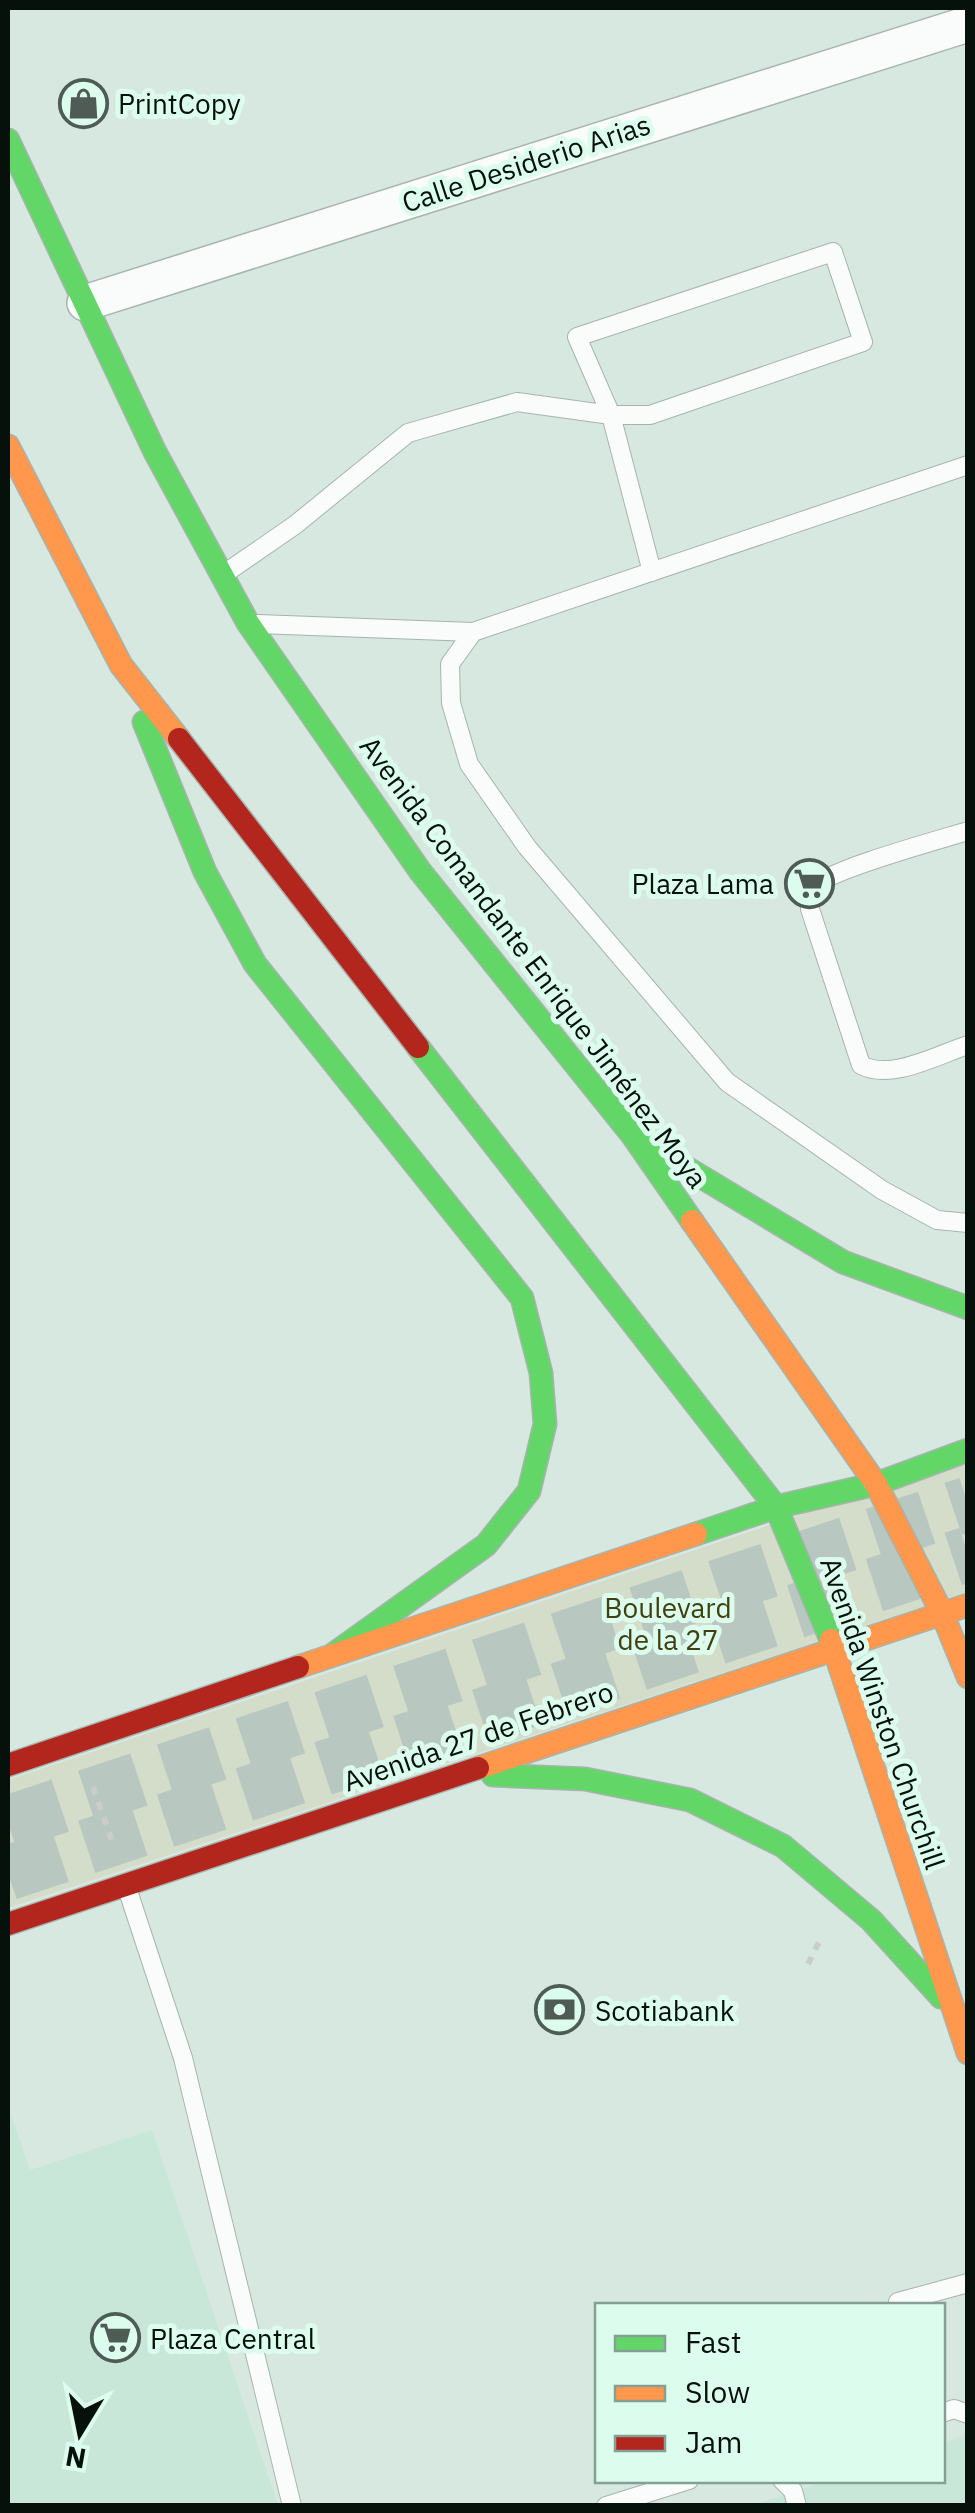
<svg xmlns="http://www.w3.org/2000/svg" width="975" height="2513" font-family="'IBM Plex Sans',sans-serif">
<style>
.built{fill:#c8e7d9}
.green{fill:#d4dcca}
.lines{fill:none;stroke-linecap:round;stroke-linejoin:round}
.highway-tunnel{stroke:#b8c8c0;stroke-width:55;stroke-dasharray:55 28;stroke-linecap:butt}
.lane-casing{stroke:#a7b4ae;stroke-width:20}
.street-casing{stroke:#a7b4ae;stroke-width:38}
.fast-casing{stroke:#a7b4ae;stroke-width:25}
.slow-casing{stroke:#a7b4ae;stroke-width:25}
.jam-casing{stroke:#a7b4ae;stroke-width:25}
.path{stroke:#c9cdcb;stroke-width:6;stroke-dasharray:8 8;stroke-linecap:butt}
.lane{stroke:#f9fcfa;stroke-width:18}
.street{stroke:#f9fcfa;stroke-width:35}
.fast{stroke:#63d668;stroke-width:22}
.slow{stroke:#ff974d;stroke-width:22}
.jam{stroke:#b3261e;stroke-width:22}
.labels{text-anchor:middle;dominant-baseline:central;stroke-width:10;stroke-linejoin:round;paint-order:stroke}
.poi-label{font-size:28px;fill:#06110c;stroke:#dcfdee;text-anchor:start}
.street-label{font-size:28px;fill:#06110c;stroke:#dcfdee}
.park-label{font-size:28px;fill:#404011;stroke:#dcfdee}
</style>
<rect width="100%" height="100%" fill="#d7e8e0"/>
<!-- built -->
<path class="built" d="M8,2106L30,2170L152,2130L278,2505H8Z
M967,2434V2505L750,2506L826,2481L942,2480L943,2443Z"/>
<!-- green -->
<path class="green" d="M967,1459V1592L8,1908V1780Z"/>
<g class="lines">
<!-- highway-tunnel -->
<path class="highway-tunnel" d="M8,1823L968,1504
M8,1873L968,1554"/>
<defs>
<path id="lane" d="M968,465L473,632L450,664L451,703L469,764L527,847L727,1082L882,1190L937,1220L968,1223
M224,574L295,525L408,433L517,402L611,415H650L863,342L833,252L577,337L611,415L652,572
M258,624L473,632
M968,831C939,840 831,869 815,886C809,893 810,900 810,909L861,1065C891,1081 937,1055 968,1045
M128,1891L183,2058L292,2506
M898,2302L968,2283
M942,2413L954,2409L968,2414
M782,2480L793,2491L797,2506
M606,2506L689,2480"/>
<path id="street" d="M85,303L968,24"/>
<path id="fast" d="M8,140L155,452L248,623L420,871L633,1136L692,1221
M144,722L205,872L255,964L522,1298L541,1373L545,1424L529,1491L486,1545L334,1654
M418,1047L776,1507L831,1640
M650,1146L843,1262L968,1308
M696,1534L776,1507L876,1484L968,1450
M493,1775L585,1779L690,1800L783,1846L871,1920L941,1997"/>
<path id="slow" d="M8,446L121,665L179,739
M692,1221L876,1484L942,1613L968,1677
M831,1640L968,2053
M298,1667L696,1534
M478,1768L968,1605"/>
<path id="jam" d="M179,739L418,1047
M8,1765L298,1667
M8,1924L478,1768"/>
</defs>
<!-- lane casing -->
<use href="#lane" class="lane-casing"/>
<!-- street casing -->
<use href="#street" class="street-casing"/>
<!-- fast casing -->
<use href="#fast" class="fast-casing"/>
<!-- slow casing -->
<use href="#slow" class="slow-casing"/>
<!-- jam casing -->
<use href="#jam" class="jam-casing"/>
<!-- path -->
<path class="path" d="M93,1787L112,1841
M808,1964L821,1938"/>
<!-- lane -->
<use href="#lane" class="lane"/>
<!-- street -->
<use href="#street" class="street"/>
<!-- fast -->
<use href="#fast" class="fast"/>
<!-- slow -->
<use href="#slow" class="slow"/>
<!-- jam -->
<use href="#jam" class="jam"/>
</g>
<!-- icons -->
<defs>
<symbol id="shop-ring" viewBox="-11 -11 22 22"><circle r="9.5" fill="#dcfdee" stroke="#4f5c56" stroke-width="1.5"/><path d="M-5-2.5h2.3a2.7 3.5 0 0 1 5.4 0H5L5.5 6h-11ZM-1.5-2.5h3a1.5 2.3 0 0 0-3 0Z" fill="#4f5c56"/></symbol>
<symbol id="supermarket-ring" viewBox="-11 -11 22 22"><circle r="9.5" fill="#dcfdee" stroke="#4f5c56" stroke-width="1.5"/><path d="M-6-5.5h2.5l.6 2H6L4.5 2H-2.5L-4.4-4H-6ZM-1.5 3.2a1.3 1.3 0 1 0 .1 0ZM3 3.2a1.3 1.3 0 1 0 .1 0Z" fill="#4f5c56"/></symbol>
<symbol id="bank-ring" viewBox="-11 -11 22 22"><circle r="9.5" fill="#dcfdee" stroke="#4f5c56" stroke-width="1.5"/><path d="M-6-4H6V4H-6ZM0-2.3a2.3 2.3 0 1 0 0 4.6a2.3 2.3 0 1 0 0-4.6Z" fill="#4f5c56"/></symbol>
</defs>
<g fill-rule="evenodd">
<use href="#shop-ring" x="56" y="76" width="55" height="55"/>
<use href="#supermarket-ring" x="782" y="856" width="55" height="55"/>
<use href="#bank-ring" x="532" y="1982" width="55" height="55"/>
<use href="#supermarket-ring" x="88" y="2310" width="55" height="55"/>
</g>
<g class="labels">
<!-- poi labels -->
<g class="poi-label">
<text x="118" y="103">PrintCopy</text>
<text x="774" y="883" text-anchor="end">Plaza Lama</text>
<text x="595" y="2010">Scotiabank</text>
<text x="150" y="2338">Plaza Central</text>
</g>
<!-- street labels -->
<g class="street-label">
<text transform="translate(526 163) rotate(-18)">Calle Desiderio Arias</text>
<text transform="translate(534 962) rotate(53)">Avenida Comandante Enrique Jiménez Moya</text>
<text transform="translate(883 1713) rotate(71)">Avenida Winston Churchill</text>
<text transform="translate(478 1736) rotate(-19)">Avenida 27 de Febrero</text>
</g>
<!-- park labels -->
<g class="park-label">
<text x="668" y="1607">Boulevard<tspan x="668" dy="32">de la 27</tspan></text>
</g>
</g>
<!-- border -->
<rect width="975" height="2513" fill="none" stroke="#06110c" stroke-width="20"/>
<!-- legend -->
<rect x="595" y="2303" width="350" height="180" fill="#dcfdee" stroke="#869f94" stroke-width="2.5"/>
<rect x="615" y="2336" width="50" height="15" fill="#63d668" stroke="#869f94" stroke-width="2.5"/>
<text x="685" y="2353" font-size="30" fill="#06110c">Fast</text>
<rect x="615" y="2386" width="50" height="15" fill="#ff974d" stroke="#869f94" stroke-width="2.5"/>
<text x="685" y="2403" font-size="30" fill="#06110c">Slow</text>
<rect x="615" y="2436" width="50" height="15" fill="#b3261e" stroke="#869f94" stroke-width="2.5"/>
<text x="685" y="2453" font-size="30" fill="#06110c">Jam</text>
<!-- north arrow -->
<g transform="translate(80 2433) rotate(190)" stroke="#dcfdee" stroke-width="8" paint-order="stroke">
<path d="M0-8L18 38L0 25L-18 38Z" fill="#06110c"/>
<text y="-15" font-size="28" font-weight="bold" text-anchor="middle" fill="#06110c">N</text>
</g>
</svg>
